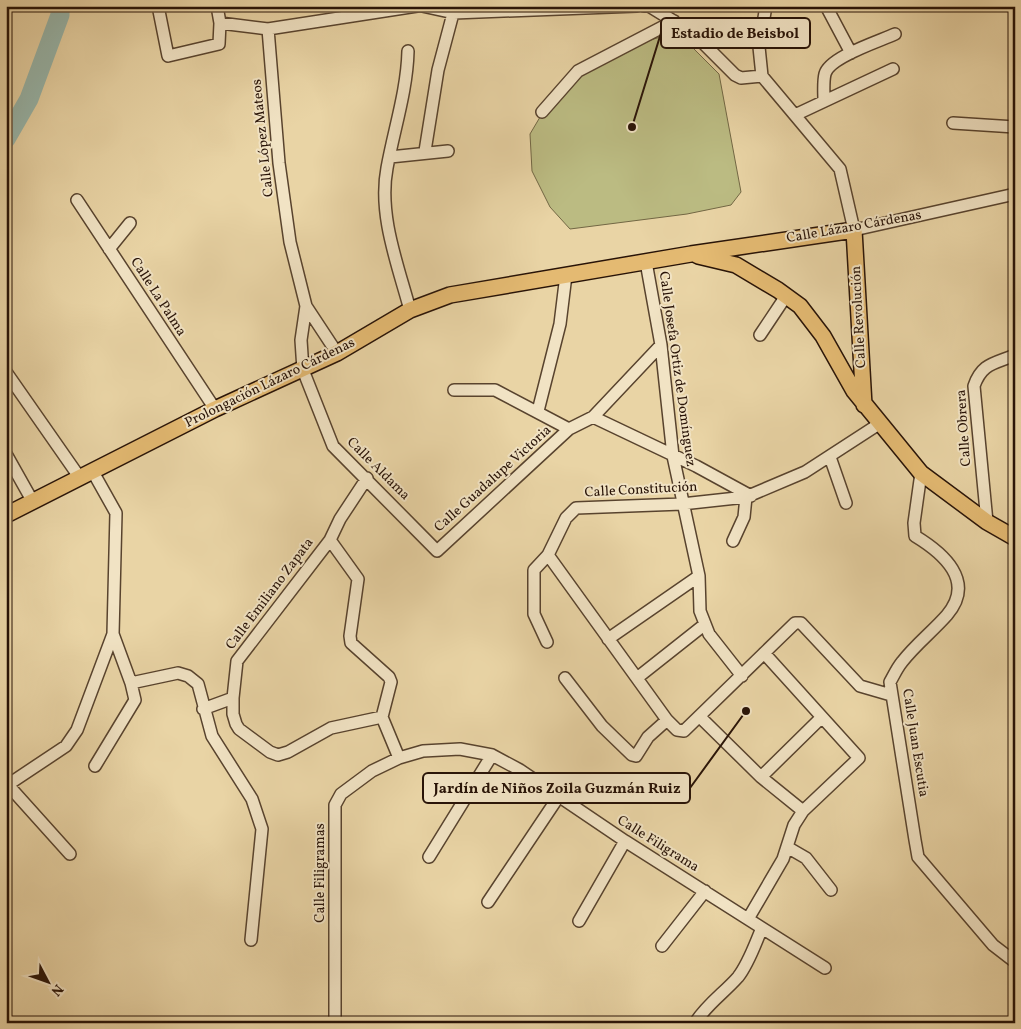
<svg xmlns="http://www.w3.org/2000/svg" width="1021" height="1029" font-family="Vollkorn,serif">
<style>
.green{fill:#bbbb82;stroke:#726744}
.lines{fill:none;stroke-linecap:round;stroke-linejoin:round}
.river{stroke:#98b7ac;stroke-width:19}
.minor-casing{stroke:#58432e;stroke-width:14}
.major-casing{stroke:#281307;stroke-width:18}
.minor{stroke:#f1e3c4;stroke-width:11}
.major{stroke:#e4ba72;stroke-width:15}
.labels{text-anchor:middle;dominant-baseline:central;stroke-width:4;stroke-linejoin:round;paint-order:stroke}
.street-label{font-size:14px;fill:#281307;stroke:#f1e3c4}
.leader{fill:none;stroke:#281307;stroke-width:2}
.callout-dot{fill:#281307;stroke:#f1e3c4;stroke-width:2}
.callout{fill:#f1e3c4;stroke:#281307;stroke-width:2}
.callout-label{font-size:15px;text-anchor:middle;font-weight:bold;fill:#281307}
</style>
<rect width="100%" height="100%" fill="#e9d4a5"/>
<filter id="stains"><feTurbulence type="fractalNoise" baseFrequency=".004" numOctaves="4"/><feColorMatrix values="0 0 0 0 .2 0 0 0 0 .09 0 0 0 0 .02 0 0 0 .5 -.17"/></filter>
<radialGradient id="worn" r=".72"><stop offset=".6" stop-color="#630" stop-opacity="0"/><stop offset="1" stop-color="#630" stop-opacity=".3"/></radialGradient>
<!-- green -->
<path class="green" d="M677,32L719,74L741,192L731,205L687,214L570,229L550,207L532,171L530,134L556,90L611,52Z"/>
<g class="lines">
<!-- river -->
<path class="river" d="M6,139L29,99L60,15V6"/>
<defs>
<path id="minor" d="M158,6L168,56L219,44L220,23
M217,6L220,23L268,29L279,163L290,242L306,306L337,353
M422,6L454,13L637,6
M644,6H649L693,33L735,75L741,78L762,76
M766,6L759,47L762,76L840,169L854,230L1015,194
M826,6L851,53
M268,29L417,6
M408,51C407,91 394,129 387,168C378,215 398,265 410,310
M824,101C824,93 823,82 825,74C829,57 880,41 895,34
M542,112L578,71L674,21
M795,115L893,69
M953,123L1015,127
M425,151L438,70L455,6
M390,157L448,151
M77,200L215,409
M109,249L130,223
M646,262L661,345L673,456L699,576L700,611L709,634L742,676
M306,306L301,340L303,370L333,446L437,551L569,429L593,417L696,466L751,496
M760,335L786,296
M6,372L80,478
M454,390H495L569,429
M538,411L560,324L566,275
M593,417L661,345
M6,454L33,502
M830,457L846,503
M921,473L914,523L915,536C943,553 976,581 947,615C933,631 915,645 902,662C897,668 894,675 890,682L915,840L918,857L993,945L1015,962
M367,478L340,519L330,540L237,661L233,698V714L236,724L239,729L270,752L278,755L288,752L331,728L382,717
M987,522L974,386C982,363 994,364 1015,355
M330,540L358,579L350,636L351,643L389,677L391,682L382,717L399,758
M733,541L744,517L746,497
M548,555L667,720L677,730L684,731L795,623H801L860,686L891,695
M608,639L699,576
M547,642L534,614V570L548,555L566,518L576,508L682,504L746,497L805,472L879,424
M565,678L602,726L632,755L636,756L648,737L667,720
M637,678L704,625
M131,683L178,673L188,676L198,684L212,736L252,799L262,829L251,940
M203,709L233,698
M700,717L761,777L803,811
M95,766L135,700L131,683L113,634
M761,777L822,717
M8,785L70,854
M6,786L66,746L77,730L113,634L116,513L93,472
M787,847L806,858L831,890
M429,857L492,755
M488,902L559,796
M748,919L783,859L794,825L803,811L859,758L764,653
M579,921L625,841
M662,946L705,891
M335,1023V805L341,794L372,771L399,758L423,751L460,749L492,755L520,770L625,841L825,968
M695,1023C707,1004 724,993 738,977C749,963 755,944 762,928"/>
<path id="major" d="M698,256L736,265L778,290L800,306L823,336L854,391L921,473L987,522L1015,538
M6,515L215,409L337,353L410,310L450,295L691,254L854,230L864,405"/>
</defs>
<!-- minor casing -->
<use href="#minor" class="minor-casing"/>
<!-- major casing -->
<use href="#major" class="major-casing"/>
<!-- minor -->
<use href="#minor" class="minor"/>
<!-- major -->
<use href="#major" class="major"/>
</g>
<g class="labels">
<!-- street labels -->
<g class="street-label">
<text transform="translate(263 138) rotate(-96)">Calle López Mateos</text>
<text transform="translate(854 227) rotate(-10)">Calle Lázaro Cárdenas</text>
<text transform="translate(158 297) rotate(57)">Calle La Palma</text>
<text transform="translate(859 317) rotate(-93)">Calle Revolución</text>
<text transform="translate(677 369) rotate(82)">Calle Josefa Ortiz de Domínguez</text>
<text transform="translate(270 383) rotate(-26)">Prolongación Lázaro Cárdenas</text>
<text transform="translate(964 428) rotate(-94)">Calle Obrera</text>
<text transform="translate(378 469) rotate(45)">Calle Aldama</text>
<text transform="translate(493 479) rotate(-42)">Calle Guadalupe Victoria</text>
<text transform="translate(641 490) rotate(-3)">Calle Constitución</text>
<text transform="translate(270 594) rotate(-53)">Calle Emiliano Zapata</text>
<text transform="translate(915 743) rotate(81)">Calle Juan Escutia</text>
<text transform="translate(658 844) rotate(32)">Calle Filigrama</text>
<text transform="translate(320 873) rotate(-90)">Calle Filigramas</text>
</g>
</g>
<!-- callouts -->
<path class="leader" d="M632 127L661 33M746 711L690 788"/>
<g class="callout-dot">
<circle cx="632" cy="127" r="5"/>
<circle cx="746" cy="711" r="5"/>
</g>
<g class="callout">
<rect x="661" y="18" width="149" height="30" rx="5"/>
<rect x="423" y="773" width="267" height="30" rx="5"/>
</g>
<g class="callout-label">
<text x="735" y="38">Estadio de Beisbol</text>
<text x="557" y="793">Jardín de Niños Zoila Guzmán Ruiz</text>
</g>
<!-- margin -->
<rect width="1021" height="1029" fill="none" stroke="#e9d4a5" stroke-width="25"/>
<rect x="8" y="8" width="1006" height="1014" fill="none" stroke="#281307" stroke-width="2.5"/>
<rect x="12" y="12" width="996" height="1004" fill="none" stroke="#281307"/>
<!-- north arrow -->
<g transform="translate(48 982) rotate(131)" stroke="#f1e3c4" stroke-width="4" paint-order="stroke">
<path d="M0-4L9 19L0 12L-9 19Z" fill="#281307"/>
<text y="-8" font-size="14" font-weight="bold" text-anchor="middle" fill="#281307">N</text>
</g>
<rect width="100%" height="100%" filter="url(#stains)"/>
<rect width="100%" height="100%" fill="url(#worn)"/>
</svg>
